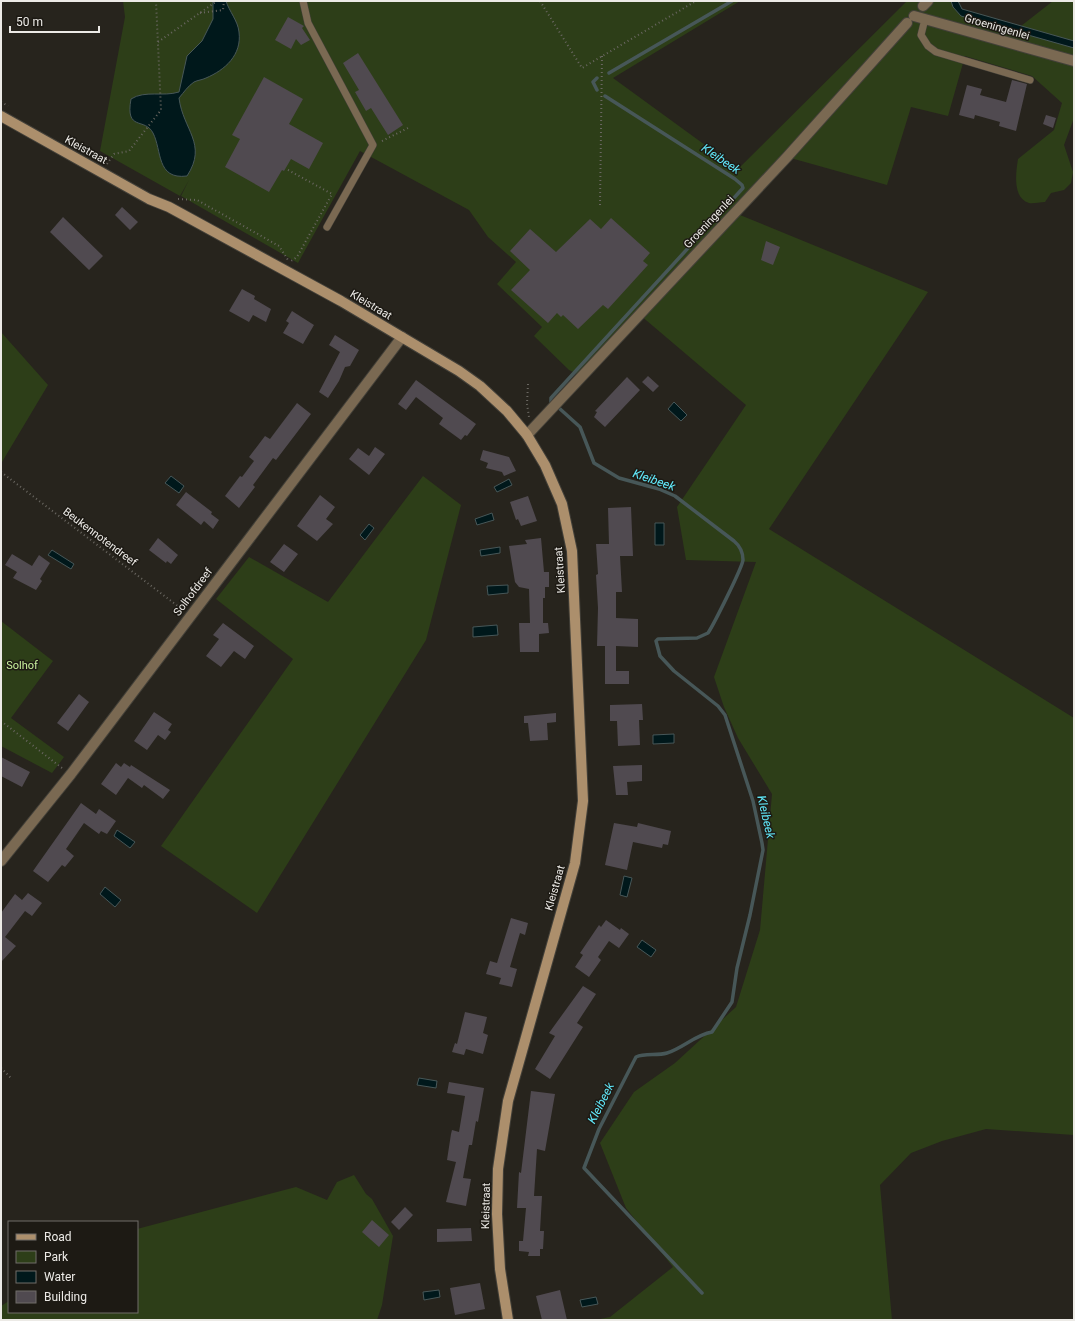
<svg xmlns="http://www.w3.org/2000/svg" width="1075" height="1321" font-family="Roboto,sans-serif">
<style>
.green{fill:#2d3e18}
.water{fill:#00181b;stroke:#475758}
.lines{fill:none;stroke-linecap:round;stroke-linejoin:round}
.stream{stroke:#475758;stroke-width:3.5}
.building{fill:#504a50}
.lane-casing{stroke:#434039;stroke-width:8}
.street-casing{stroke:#434039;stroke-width:12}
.secondary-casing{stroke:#434039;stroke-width:12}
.path{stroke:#6a6761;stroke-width:2;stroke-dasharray:1 3;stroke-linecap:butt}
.lane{stroke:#7a6952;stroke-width:7}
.street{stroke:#7a6952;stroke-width:10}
.secondary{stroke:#ac8f6c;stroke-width:10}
.labels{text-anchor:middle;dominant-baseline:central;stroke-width:3;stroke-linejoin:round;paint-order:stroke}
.street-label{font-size:11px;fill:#eceae6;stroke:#1d1a14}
.park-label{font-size:11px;fill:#c8f19c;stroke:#1d1a14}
.water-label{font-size:12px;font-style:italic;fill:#61e8fa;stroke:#1d1a14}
</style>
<rect width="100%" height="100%" fill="#27241d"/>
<!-- green -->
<path class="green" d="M123,1H740L613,78L738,169L907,1H958L962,9L1021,26L1053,1H1074V118L1064,145L1073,172L1071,183L1064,190L1051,193L1045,202C1039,202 1033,204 1029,203C1012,198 1016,172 1018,159L1054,130L1062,103L1032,76L965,56L948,116L911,107L887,185L787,157L735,213L928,292L769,529L1074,718V1135L986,1129L942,1141L911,1153L880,1185L892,1320H595L610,1317L673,1267L626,1208L600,1143L634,1092L675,1063L736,1007L760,930L772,794L738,738L724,707L714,677L756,562L686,560L677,507L746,405L640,315L581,376L569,370L534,336L542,327L497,284L516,262L488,237L469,210L360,151L298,263L181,196L189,180L180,196L100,151L125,17Z
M1,332L48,385L2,462L1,461Z
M423,476L461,505L426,640L257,913L161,846L293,659L216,599L249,557L328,602Z
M1,621L53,661L11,718L64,757L52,773L1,746Z
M354,1175L366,1194L372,1199L393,1236L382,1305L377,1320H1V1306L9,1301V1312H137V1229L296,1187L327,1200L337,1182Z"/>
<!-- water -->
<path class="water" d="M213,1H226C229,11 238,21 239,32C242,55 225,70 206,78C202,80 198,80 194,82C188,86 184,92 179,98C183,130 208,144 187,176C156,180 162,150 153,133C145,117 125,132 131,99C145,90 163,97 179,92L187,56L202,41L213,19Z
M951,1H958L962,9L1074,41V48L961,16L953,7Z
M674,402L687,415L681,421L668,409Z
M171,476L184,486L179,493L165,483Z
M509,479L512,485L497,492L494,487Z
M492,513L494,520L477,525L475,519Z
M655,523H664V545H655Z
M369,524L374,528L365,540L360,535Z
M500,547V553L481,556L480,550Z
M52,550L74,564L71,569L48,555Z
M508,585V593L488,595L487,586Z
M497,625L498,635L473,637V627Z
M674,734V743L653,744V735Z
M117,830L135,842L130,848L114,836Z
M624,876L632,878L627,897L620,895Z
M105,887L121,900L115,907L100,894Z
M642,940L656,950L651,957L637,947Z
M419,1078L437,1081L436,1088L417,1085Z
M439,1290L440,1297L424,1300L423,1292Z
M596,1297L598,1304L582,1307L580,1300Z"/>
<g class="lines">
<!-- stream -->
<path class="stream" d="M609,73L732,1
M597,90L593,82L597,78
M551,402V398L743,188L742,185L735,179L605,96
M559,408L580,427L594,463L619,478L659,489L675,496L734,541C740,546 743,552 743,560C742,568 714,624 708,633L697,638L658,639L656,641L660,656L674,671L718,706L725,715L753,801L762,843L763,850L750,915L737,968L732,1002L712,1032C695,1035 683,1048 667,1053C657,1056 645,1053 636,1057L599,1129L584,1168L702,1293"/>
</g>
<!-- building -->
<path class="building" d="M288,17L304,26L302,28L310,40L301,45L296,39L291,49L275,40Z
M358,53L403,125L388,135L371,108L366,111L355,92L359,90L343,63Z
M264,77L303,99L289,124L323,143L309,169L291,159L284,171L282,170L269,192L225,167L240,139L232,135Z
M1012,80L1027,84L1016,131L999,126L1000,122L975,115L974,119L959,115L967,85L982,89L980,95L1006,102Z
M1046,115L1056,118L1053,128L1043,124Z
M122,207L138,222L130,230L115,215Z
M63,217L103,256L89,270L50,232Z
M611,218L650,253L643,261L648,265L608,309L603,305L578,329L563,315L561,317L557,313L548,323L511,290L530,270L510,251L530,229L556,252L590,219L601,229Z
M766,241L780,247L773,265L761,260Z
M242,289L255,296L254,299L271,309L266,322L253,315L249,322L229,311Z
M292,311L314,325L303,344L283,333L289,323L286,321Z
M335,335L359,350L350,366L345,367L339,381L328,398L319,392L340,352L329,345Z
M648,376L659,386L653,392L642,382Z
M627,377L640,390L605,427L594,417L597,412L595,411Z
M416,380L476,424L467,436L465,435L461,440L439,424L443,418L416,397L406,410L398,404Z
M297,403L311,414L276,460L273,458L253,485L255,487L239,508L225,496L240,476L242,477L254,461L249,457L265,436L270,439Z
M375,447L385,454L369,475L349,459L358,448L369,456Z
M483,450L509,457L516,471L504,476L502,472L486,468L488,463L480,460Z
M186,492L212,512L211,514L219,520L213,529L204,521L201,525L176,505Z
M320,495L335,507L326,519L333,524L317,541L297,526Z
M528,496L537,521L521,526L518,519L516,520L510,502Z
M631,507L633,556H620L622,592H616V618L638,619V647L616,646V671H629V684H605V646H597L598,608L596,575L598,574L596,544H609L608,508Z
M158,538L178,555L171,564L167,561L166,563L149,550Z
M541,538L544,572H549V587H545V598H543V623H548L549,633L539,634V652H520L519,623H530L529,589L519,587L515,582L509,546L527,544L525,540Z
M284,544L298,554L284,572L270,562Z
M12,554L32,566L39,555L50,563L40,579L42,581L36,590L13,578L17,572L5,565Z
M223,623L254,646L245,659L234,651L221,667L206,656L219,639L213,635Z
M79,694L89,702L68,731L57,723Z
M642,704L643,720H639L640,745L618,746L617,721H610V705Z
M154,712L172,724L168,730L171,732L165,740L158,735L147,750L134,741Z
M556,713V722L547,723L548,740L530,741L528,723H524V716Z
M1,757L30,772L22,787L1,776Z
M116,763L121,767L124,763L130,767L131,765L170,790L163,799L144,785L142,788L128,778L116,795L101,784Z
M642,765V781L627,782L628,795H616L613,766Z
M81,803L96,814L99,809L116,821L107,834L101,831L99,834L84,823L66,849L74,856L65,867L62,865L48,882L33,871Z
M614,823L637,827L638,823L671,831L668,845L663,844L662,848L633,842L627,870L605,865Z
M28,893L42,903L32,916L25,911L5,937L16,946L1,962V913L15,894L22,900Z
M511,918L528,923L525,935L520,933L510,967L517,969L512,987L499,984L501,978L486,974L490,961L497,963Z
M606,920L620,930L621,928L629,934L619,948L609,941L598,957L601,960L589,977L575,967L583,955L580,953L599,925L601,927Z
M583,986L596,994L577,1023L583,1027L550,1079L535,1069L555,1036L549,1033Z
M465,1012L487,1017L483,1033L488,1035L483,1054L466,1049L464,1055L452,1052L455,1043L457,1044Z
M449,1082L484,1088L478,1122L476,1121L472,1145H469L463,1178L471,1179L466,1206L446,1202L456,1162L447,1160L451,1134L452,1130L459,1132L465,1096L447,1093Z
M531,1091L555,1094L545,1151L537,1149L534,1196H542L540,1231H544L543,1249H540V1256H528L529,1252L519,1251V1241H523L526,1208H517L519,1172L521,1173Z
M405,1207L413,1215L399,1230L391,1222Z
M372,1220L389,1235L379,1247L362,1232Z
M471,1228L472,1241L437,1242V1229Z
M480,1283L485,1309L455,1315L450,1288Z
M560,1290L567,1320H542L536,1296Z"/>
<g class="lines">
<defs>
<path id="lane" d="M303,1L308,23L373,145L327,227
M925,19L921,35L928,46L936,52L1030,80"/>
<path id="street" d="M923,6L928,1
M914,16L1074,61
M527,435L787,157L907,23
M1,861L71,774L402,337"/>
<path id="secondary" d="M1,116L149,199L169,207L341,301L459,371L480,386L507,411L527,435L545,465L562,504L572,551L583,801L575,863L508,1101L498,1169L497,1214L500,1269L508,1320"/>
</defs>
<!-- lane casing -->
<use href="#lane" class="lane-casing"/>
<!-- street casing -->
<use href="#street" class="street-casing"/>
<!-- secondary casing -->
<use href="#secondary" class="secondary-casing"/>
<!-- path -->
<path class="path" d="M540,1L582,68L696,1
M200,13L223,10L224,1
M158,42L217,1
M1,102L8,106
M382,141L408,128
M107,164L114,154L129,151L161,110L156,1
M288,170L332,194L297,257L291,261
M178,199L197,200L279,246L288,260
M600,205L602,56
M528,384L527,404L529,417
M1,472L183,610
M1,721L62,768
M1,1068L11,1078"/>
<!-- lane -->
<use href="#lane" class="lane"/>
<!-- street -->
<use href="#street" class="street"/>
<!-- secondary -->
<use href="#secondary" class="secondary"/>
</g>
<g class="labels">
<!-- street labels -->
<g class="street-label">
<text transform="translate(997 27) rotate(16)">Groeningenlei</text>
<text transform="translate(86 150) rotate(29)">Kleistraat</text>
<text transform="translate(709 222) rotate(-47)">Groeningenlei</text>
<text transform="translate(371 305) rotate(31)">Kleistraat</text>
<text transform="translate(100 537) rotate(37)">Beukennotendreef</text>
<text transform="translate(560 570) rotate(-94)">Kleistraat</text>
<text transform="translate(193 592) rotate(-53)">Solhofdreef</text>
<text transform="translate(555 888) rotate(-74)">Kleistraat</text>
<text transform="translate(486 1206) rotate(-89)">Kleistraat</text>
</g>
<!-- park labels -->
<g class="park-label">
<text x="22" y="665">Solhof</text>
</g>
<!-- water labels -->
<g class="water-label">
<text transform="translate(721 159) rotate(34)">Kleibeek</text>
<text transform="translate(654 480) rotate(19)">Kleibeek</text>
<text transform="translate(766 817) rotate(77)">Kleibeek</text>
<text transform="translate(601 1103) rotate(-63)">Kleibeek</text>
</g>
</g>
<!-- border -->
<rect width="1075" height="1321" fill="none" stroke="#eceae6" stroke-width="4"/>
<!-- legend -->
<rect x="8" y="1221" width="130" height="92" fill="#1d1a14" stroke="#706d68"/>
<rect x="16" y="1234" width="20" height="6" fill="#ac8f6c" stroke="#706d68"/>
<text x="44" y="1241" font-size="12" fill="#eceae6">Road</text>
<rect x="16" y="1251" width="20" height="12" fill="#2d3e18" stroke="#706d68"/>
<text x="44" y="1261" font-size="12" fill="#eceae6">Park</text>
<rect x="16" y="1271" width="20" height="12" fill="#00181b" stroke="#706d68"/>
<text x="44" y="1281" font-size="12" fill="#eceae6">Water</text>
<rect x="16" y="1291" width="20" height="12" fill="#504a50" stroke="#706d68"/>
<text x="44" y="1301" font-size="12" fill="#eceae6">Building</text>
<!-- scale -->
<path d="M10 26v6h89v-6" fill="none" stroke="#eceae6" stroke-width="2"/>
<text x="16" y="26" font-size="12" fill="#eceae6" stroke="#1d1a14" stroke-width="3" paint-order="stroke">50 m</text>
</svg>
